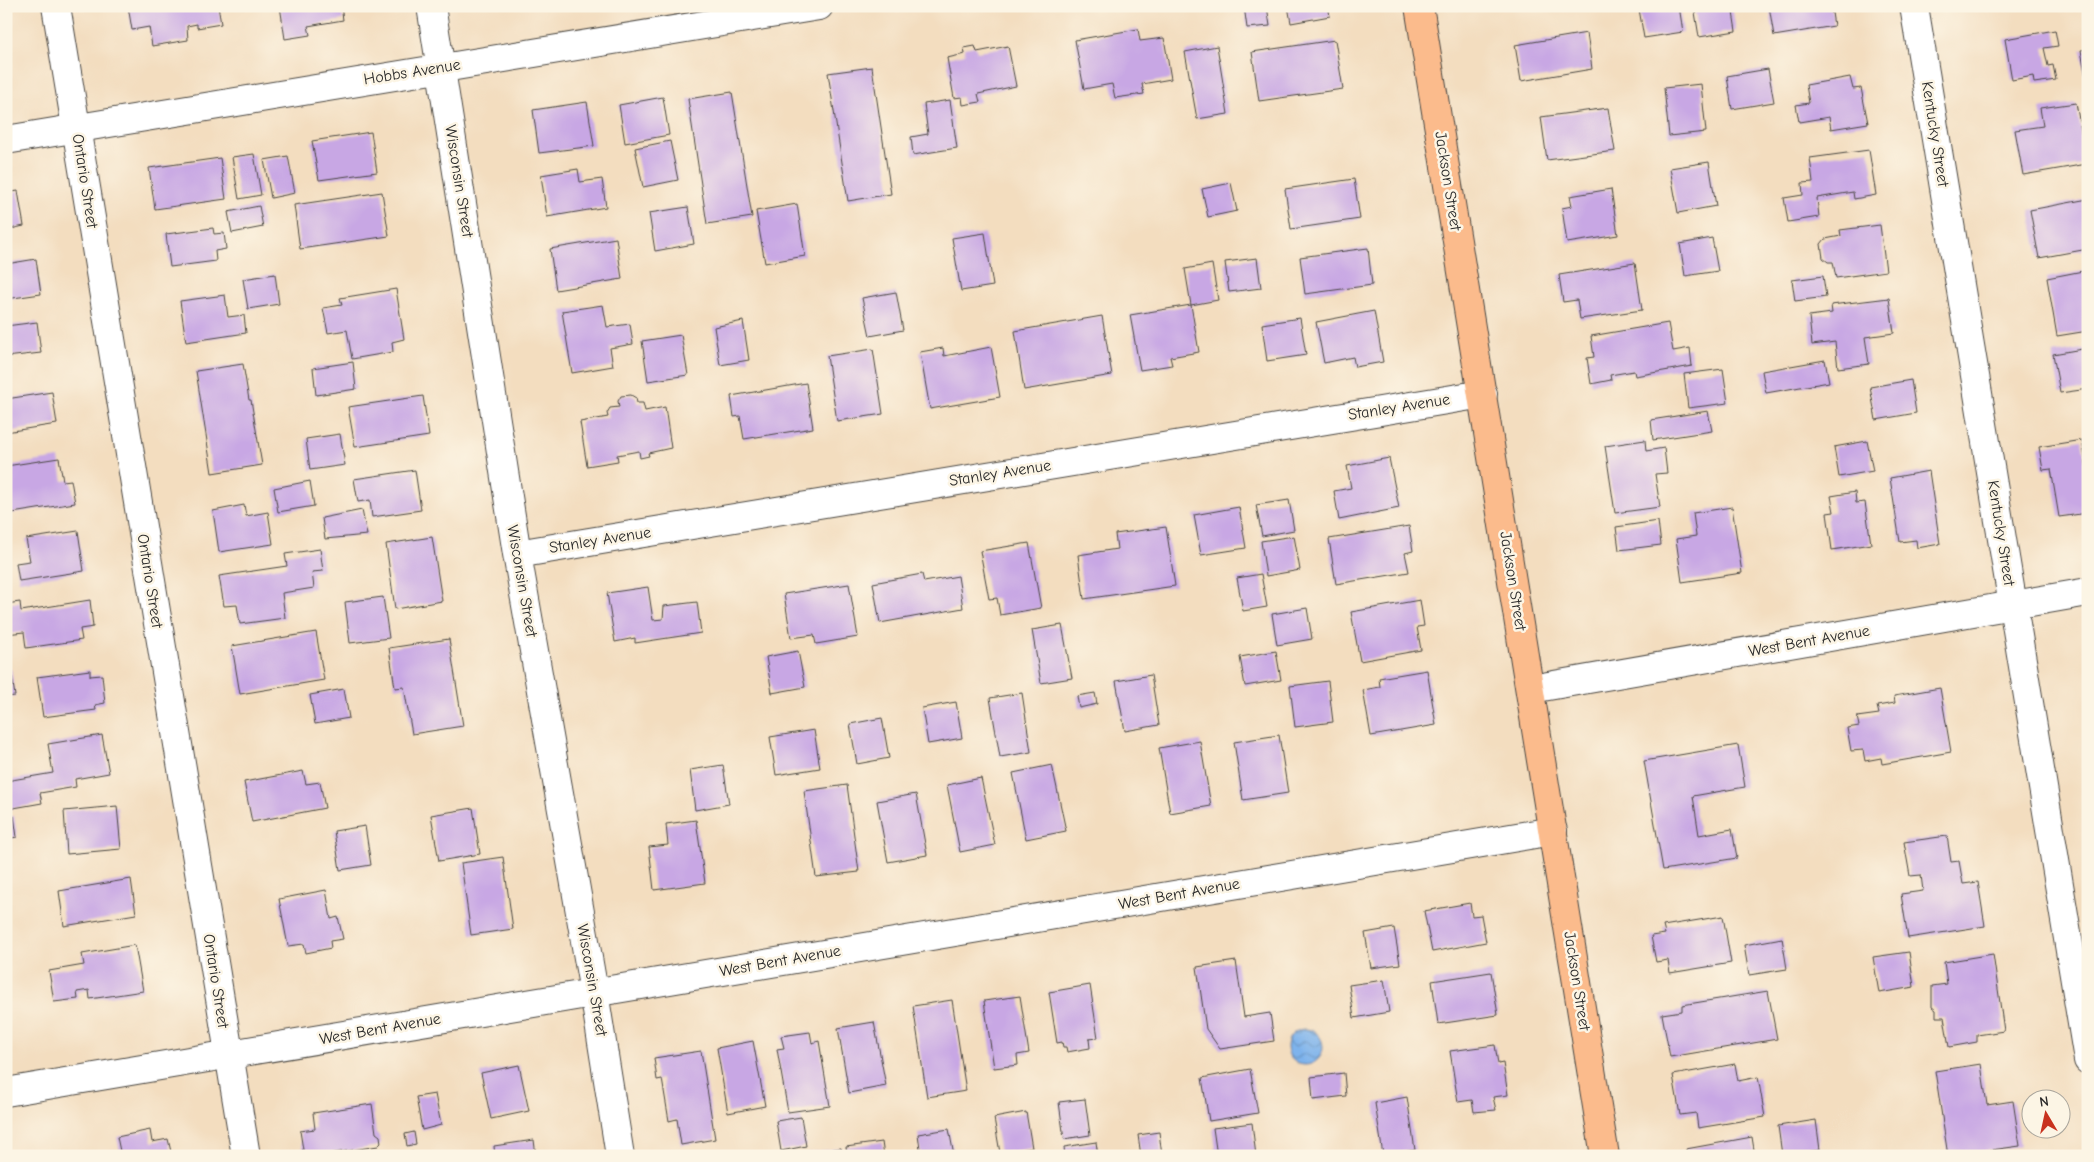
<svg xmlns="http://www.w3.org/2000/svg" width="2094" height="1162" font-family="'Comic Neue',sans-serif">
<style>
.water{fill:url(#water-waves);stroke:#546f8c}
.building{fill:#c8a7e4}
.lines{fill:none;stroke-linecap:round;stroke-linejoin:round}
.minor-casing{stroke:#494641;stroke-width:30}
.major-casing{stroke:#494641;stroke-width:30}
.minor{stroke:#fff;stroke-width:28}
.major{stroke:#fbbb8c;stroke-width:28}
.labels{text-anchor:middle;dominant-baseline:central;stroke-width:5;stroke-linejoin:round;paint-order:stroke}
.street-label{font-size:16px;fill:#2b2b2b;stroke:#fcf5e5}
</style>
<defs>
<pattern id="water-waves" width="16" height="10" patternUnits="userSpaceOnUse" patternTransform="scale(1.25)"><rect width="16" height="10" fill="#7eb3ec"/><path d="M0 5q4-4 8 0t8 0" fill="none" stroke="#6792bf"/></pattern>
</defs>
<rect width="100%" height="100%" fill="#fcf5e5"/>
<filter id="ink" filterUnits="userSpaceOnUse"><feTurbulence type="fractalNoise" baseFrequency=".02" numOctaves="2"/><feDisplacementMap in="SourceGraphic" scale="10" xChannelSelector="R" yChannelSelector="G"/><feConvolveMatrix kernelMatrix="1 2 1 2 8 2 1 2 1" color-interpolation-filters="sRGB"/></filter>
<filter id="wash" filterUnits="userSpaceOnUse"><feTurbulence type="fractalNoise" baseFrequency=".0096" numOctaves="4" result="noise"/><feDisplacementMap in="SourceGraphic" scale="20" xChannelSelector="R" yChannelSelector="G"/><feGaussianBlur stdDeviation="1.12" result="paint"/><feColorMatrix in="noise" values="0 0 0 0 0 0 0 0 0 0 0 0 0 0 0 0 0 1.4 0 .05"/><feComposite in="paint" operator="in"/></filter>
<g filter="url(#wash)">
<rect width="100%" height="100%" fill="#f3ddbf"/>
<!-- water -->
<path class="water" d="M1287 1047a18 18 0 1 1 36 0a18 18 0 1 1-36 0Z"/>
<g id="blocks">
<!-- building -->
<path class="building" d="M128,6H218L221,24L197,28V24L187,26L188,40L152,46L149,27L132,30Z
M280,6H341L343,20L308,26L310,35L285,39Z
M1244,6H1267L1270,26L1247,28Z
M1288,6H1328L1330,16L1291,23Z
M1654,6H1679L1683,32L1644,38L1639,9Z
M1694,6H1732L1736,31L1699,37Z
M1769,6H1831L1834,26L1774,36Z
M1138,29L1140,41L1164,38L1171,79L1142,84L1144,94L1115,98L1112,84L1084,89L1075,40Z
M2055,30L2058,46L2044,48L2048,66L2053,65L2056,80L2034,83L2033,76L2012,80L2005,39Z
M1587,33L1592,69L1521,81L1515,45Z
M1335,40L1343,89L1259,101L1252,52Z
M975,46L977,52L1008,46L1016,86L978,94L980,102L963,105L962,97L954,98L947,58L965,54L964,48Z
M1217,46L1228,114L1197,119L1185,52Z
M2088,49V84H2087L2081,50Z
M872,67L891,194L848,201L828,73Z
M1768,69L1774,102L1732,109L1727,76Z
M1850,77L1853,89L1861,88L1868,123L1831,129L1829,117L1799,122L1796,105L1809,103L1806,85Z
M1701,84L1706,132L1669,136L1664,88Z
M732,92L752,217L707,224L688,99Z
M663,97L669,135L625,143L619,105Z
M950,100L957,148L913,155L911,137L928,134L924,104Z
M587,102L594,146L539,153L533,110Z
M2076,103L2087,164L2023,175L2015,130L2043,126L2040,108Z
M1608,108L1615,151L1547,160L1541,117Z
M371,132L377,172L319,180L312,141Z
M670,141L678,180L643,187L635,148Z
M1869,150L1876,195L1854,199L1853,192L1817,198L1819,217L1788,222L1784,198L1803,195L1802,183L1813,182L1810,158Z
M254,154L261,195L239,199L232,157Z
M288,156L295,193L271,198L264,160Z
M220,158L226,199L155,209L149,168Z
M1709,162L1716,206L1678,213L1670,168Z
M578,169L580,182L602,179L606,207L547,217L541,175Z
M1354,179L1360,219L1291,229L1285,189Z
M1231,183L1237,211L1208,217L1202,189Z
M1611,189L1618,235L1567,243L1562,208L1572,206L1570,196Z
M18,191L24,226L6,230V193Z
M382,192L389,236L300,249L294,205Z
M2088,199V249L2039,258L2030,210Z
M797,204L805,256L765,263L756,211Z
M259,206L263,227L232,233L228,212Z
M688,207L694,244L655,251L649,213Z
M1880,225L1886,271L1836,278L1833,262H1828L1823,258L1821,244L1825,239L1841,236L1840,230Z
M213,228L214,234L224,233L226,249L215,251L216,261L170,267L166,234Z
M985,233L993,286L961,291L952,238Z
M616,238L622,279L556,290L550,249Z
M1712,238L1718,271L1685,276L1680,244Z
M1368,248L1372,285L1305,294L1300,257Z
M1257,258L1261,288L1229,292L1225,262Z
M36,259L41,294L6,299V264Z
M1635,263L1642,310L1580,319L1577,300L1563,302L1559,275Z
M1212,264L1218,300L1191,305L1185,269Z
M2088,270V331L2057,336L2047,278Z
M275,274L279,304L248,309L243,279Z
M1823,276L1826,297L1795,301L1792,280Z
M396,289L404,339L392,342L393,352L352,359L347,330L328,333L323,308L342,305L340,298Z
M896,292L903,330L870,336L862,298Z
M225,295L228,317L244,315L246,333L186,342L180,301Z
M1889,298L1894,333L1865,337L1869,364L1838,368L1835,342L1812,345L1809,316L1832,313L1831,305Z
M603,305L607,327L630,324L633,344L610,348L613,366L572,373L562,311Z
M1191,305L1199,352L1170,357L1172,365L1140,370L1130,315Z
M1374,311L1383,362L1355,367L1353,357L1324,363L1316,322Z
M1102,316L1112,375L1024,390L1015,331Z
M1300,318L1306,355L1267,361L1262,324Z
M743,321L749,360L720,365L714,327Z
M37,322L41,353L6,357V326Z
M1668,323L1673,351L1690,348L1692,366L1635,376L1634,371L1610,375L1611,380L1591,384L1587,358L1594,357L1591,336Z
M681,335L688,375L648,381L642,341Z
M991,347L1000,397L930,409L920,352L943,348L944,356Z
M2088,348V389L2060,393L2053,354Z
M873,349L883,414L837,421L827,356Z
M1825,360L1829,382L1766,393L1762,371Z
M353,362L356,389L316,395L313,368Z
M243,364L249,400H251L262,465L212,473L196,371Z
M1723,369L1728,403L1688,408L1684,374Z
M1911,380L1916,413L1876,420L1870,387Z
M806,383L813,428L744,439L740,416L734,417L731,396Z
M52,392L57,424L6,432V399Z
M631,395L636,398L637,403H643L645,411L665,407L671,448L648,453L649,456L640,458L639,451L617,455L618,461L587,466L580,422L608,417L607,413L610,408L619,407L618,401L621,396Z
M423,396L429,436L355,447L348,407Z
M1708,411L1712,431L1653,440L1651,420Z
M340,434L345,465L310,470L306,439Z
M1645,440L1646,451L1664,448L1667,473L1655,474L1660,507L1615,513L1605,446Z
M2082,440L2088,476V513L2059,517L2051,469L2043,470L2039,447Z
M1867,441L1873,471L1839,477L1834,447Z
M59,458L63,481L71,480L75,503L6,514V466Z
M1389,458L1399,508L1339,520L1334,491L1351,488L1347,466Z
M415,470L421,510L372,517L370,500L358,502L354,479Z
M1929,471L1940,544L1917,548L1916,540L1900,542L1890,478Z
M310,481L314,506L278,512L274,488Z
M1855,492L1856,503L1865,502L1871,544L1832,550L1827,513L1834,512L1831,496Z
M1289,500L1294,530L1262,536L1256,505Z
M244,505L246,516L268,512L273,544L219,552L213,511Z
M1239,507L1246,548L1201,555L1194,515Z
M1732,507L1742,573L1682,582L1676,539L1696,536L1693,513Z
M362,510L367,535L325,539L322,518Z
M1658,521L1661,545L1619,550L1616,527Z
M1409,526L1413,551L1405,553L1409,572L1336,584L1329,539Z
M1166,527L1175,586L1084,599L1078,555L1117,549L1115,534Z
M78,531L84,571L19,581L16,563L30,561L26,539Z
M1294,536L1300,570L1266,576L1261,541Z
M432,537L442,601L395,609L386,544Z
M1029,543L1041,608L1000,615L997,598L989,599L980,551Z
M320,549L323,571L312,572L314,588L282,593L285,618L240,624L237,605L224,606L219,576L287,566L285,554Z
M922,574L924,582L958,576L963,608L880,623L873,583Z
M1261,574L1267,607L1243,611L1237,578Z
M849,584L858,637L816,644L814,635L791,638L784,594Z
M648,587L653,620L663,619L664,606L697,602L701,633L635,643V638L615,642L607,593Z
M383,597L389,638L350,643L345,602Z
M90,600L93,627L80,629L82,640L26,648L24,632L6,634V604L20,602L21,611Z
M1420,600L1424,626L1417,627L1421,650L1360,661L1351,612Z
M1307,608L1312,639L1277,645L1272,614Z
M1062,625L1072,678L1041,683L1032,630Z
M316,632L324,680L240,694L232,646Z
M449,639L463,726L412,734L404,687L395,688L389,648Z
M798,651L805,687L772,693L766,657Z
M1276,651L1281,680L1245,686L1240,657Z
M11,669L15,696L6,697V670Z
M90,670V676L102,675L105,703L95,705L96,710L43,717L37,677Z
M1427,670L1436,725L1371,736L1363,690L1380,687L1379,678Z
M1151,675L1159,725L1125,731L1116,681Z
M1328,681L1333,722L1295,727L1290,686Z
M1940,688L1951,752L1882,764L1881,758L1865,761L1863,750L1851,751L1847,728L1859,726L1857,717L1879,714L1877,706L1895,703L1894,696Z
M344,689L349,718L315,724L310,695Z
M1022,693L1031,752L1000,757L990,698Z
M1095,693L1097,704L1079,708L1077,696Z
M956,702L962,738L928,744L922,708Z
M882,718L889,758L857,764L850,724Z
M814,730L820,768L776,775L770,737Z
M102,735L109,773L75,779L76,787L40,793L42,803L8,809L6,781L53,773L48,744Z
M1279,735L1288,793L1243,800L1234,742Z
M1200,741L1211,806L1170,813L1159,748Z
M1738,745L1745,787L1693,796L1699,835L1732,829L1737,858L1663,870L1644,761Z
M723,765L729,804L695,810L690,770Z
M1052,765L1066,831L1026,839L1013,773Z
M303,771L306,784L320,782L325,808L252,822L244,782Z
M981,778L995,845L960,852L947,785Z
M847,785L859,872L816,877L804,791Z
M916,794L927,855L888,862L877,801Z
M117,806L121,849L67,854L64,811Z
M473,808L480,854L439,861L431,815Z
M14,816L17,837L6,839V817Z
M696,820L705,883L654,890L649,847L668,845L666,824Z
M365,826L371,865L340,870L334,831Z
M1947,836L1951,862L1959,861L1963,884L1978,882L1985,926L1908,938L1901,894L1923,891L1921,875L1910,876L1904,842Z
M503,857L513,929L471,935L461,863Z
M131,879L136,914L64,926L59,891Z
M326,890L331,919L338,917L343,939L330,941L331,948L306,953L304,944L288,946L279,899Z
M1470,903L1472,916L1481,915L1486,942L1432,952L1424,911Z
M1723,916L1731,963L1670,973L1668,960L1656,962L1651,936L1665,934L1663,926Z
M1394,928L1400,964L1371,968L1365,933Z
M1782,938L1787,969L1749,975L1744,945Z
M135,945L143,991L90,999L89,990L77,992L78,999L54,1002L49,971L84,965L82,954Z
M1909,952L1914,987L1879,993L1873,957Z
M1993,954L2004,1031L1977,1035V1042L1949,1047L1944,1017H1936V1010L1932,1007V986L1947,984L1944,962Z
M1236,961L1244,1017L1270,1013L1274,1041L1220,1049L1206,1029L1197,967Z
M1491,972L1498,1015L1438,1024L1432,981Z
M1384,980L1389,1012L1354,1018L1349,985Z
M1090,985L1098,1038L1089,1039L1090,1048L1067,1052L1066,1047H1063L1062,1042L1057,1043L1049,992Z
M1768,991L1777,1039L1670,1057L1662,1014L1682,1011V1005Z
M1020,996L1029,1053L1017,1055L1018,1065L994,1068L984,1001Z
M952,1000L966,1091L927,1097L913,1006Z
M874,1022L886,1086L849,1093L838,1028Z
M810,1032L812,1043L819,1041L830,1106L788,1112L777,1049L784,1048L781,1036Z
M753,1041L765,1106L728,1113L717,1048Z
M1495,1045L1498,1064L1503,1063L1508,1095L1493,1097L1496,1110L1474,1112L1472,1100L1458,1102L1450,1051Z
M701,1051L715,1139L681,1145L677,1119L669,1121L662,1079L657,1080L654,1058Z
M1735,1064L1738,1081L1758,1077L1765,1117L1698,1128L1696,1113L1680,1115L1673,1075Z
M1981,1064L1987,1105L2013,1101L2020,1146L1948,1156L1935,1071Z
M519,1065L529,1111L491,1119L481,1073Z
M1250,1069L1258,1113L1209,1121L1202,1078Z
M1344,1073L1346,1096L1313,1100L1311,1077Z
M435,1094L441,1125L422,1130L416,1097Z
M1407,1097L1415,1150L1383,1155L1375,1103Z
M1085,1099L1090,1135L1064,1139L1059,1102Z
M372,1104L376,1133L380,1136L381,1143L378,1146L316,1156H304L300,1131L315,1129L313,1113Z
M1026,1112L1032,1148L1000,1153L994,1118Z
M801,1117L806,1146L781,1151L776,1121Z
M1816,1120L1820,1150L1782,1155L1778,1126Z
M1252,1123L1256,1156H1217L1213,1128Z
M949,1129L954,1156H921L918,1134Z
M150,1130L152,1142L168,1139L172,1156H121L117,1137Z
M414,1132L416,1144L407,1146L405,1134Z
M1159,1132L1162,1156H1141L1138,1135Z
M1752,1137L1755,1156H1687L1686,1149Z
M534,1140L536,1156H495L494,1146Z
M882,1142L884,1156H847L846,1147Z
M1096,1142L1098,1156H1065L1064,1147Z
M841,1148L843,1156H808L807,1153Z
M413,1152V1156H395V1155Z"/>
</g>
</g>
<g filter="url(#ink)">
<use href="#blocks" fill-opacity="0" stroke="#494641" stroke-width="1"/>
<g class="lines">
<defs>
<path id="minor" d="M56,6L246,1156
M431,6L517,554L594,992L620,1156
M1914,6L2088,1060
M6,140L819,6
M517,554L1483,394
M1531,689L2088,592
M6,1092L1553,831"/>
<path id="major" d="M1419,6L1605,1156"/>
</defs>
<!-- minor casing -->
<use href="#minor" class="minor-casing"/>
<!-- major casing -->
<use href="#major" class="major-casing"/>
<!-- minor -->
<use href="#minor" class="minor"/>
<!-- major -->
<use href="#major" class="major"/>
</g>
</g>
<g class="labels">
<!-- street labels -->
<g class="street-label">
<text transform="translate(412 72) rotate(-9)">Hobbs Avenue</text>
<text transform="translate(1935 134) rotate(81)">Kentucky Street</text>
<text transform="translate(85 181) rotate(81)">Ontario Street</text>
<text transform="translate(459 181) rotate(81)">Wisconsin Street</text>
<text transform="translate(1448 181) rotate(81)">Jackson Street</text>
<text transform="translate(1399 407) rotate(-9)">Stanley Avenue</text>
<text transform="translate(1000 473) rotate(-9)">Stanley Avenue</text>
<text transform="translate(2001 533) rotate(81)">Kentucky Street</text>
<text transform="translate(600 540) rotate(-9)">Stanley Avenue</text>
<text transform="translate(150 581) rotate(81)">Ontario Street</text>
<text transform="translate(522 581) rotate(80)">Wisconsin Street</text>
<text transform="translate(1513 581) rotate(81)">Jackson Street</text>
<text transform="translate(1809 641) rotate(-10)">West Bent Avenue</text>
<text transform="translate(1179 894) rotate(-10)">West Bent Avenue</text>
<text transform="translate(780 961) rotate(-10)">West Bent Avenue</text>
<text transform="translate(592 980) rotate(80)">Wisconsin Street</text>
<text transform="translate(216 981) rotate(81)">Ontario Street</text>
<text transform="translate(1577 981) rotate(81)">Jackson Street</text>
<text transform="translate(380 1029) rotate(-10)">West Bent Avenue</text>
</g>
</g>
<!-- margin -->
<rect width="2094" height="1162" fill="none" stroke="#fcf5e5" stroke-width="25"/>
<!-- north arrow -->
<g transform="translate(2046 1114) rotate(351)"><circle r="24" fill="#fcf5e5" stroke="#a8a49b"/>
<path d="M0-4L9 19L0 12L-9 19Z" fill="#c8321e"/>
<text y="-8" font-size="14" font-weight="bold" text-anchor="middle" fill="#2b2b2b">N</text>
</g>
</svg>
